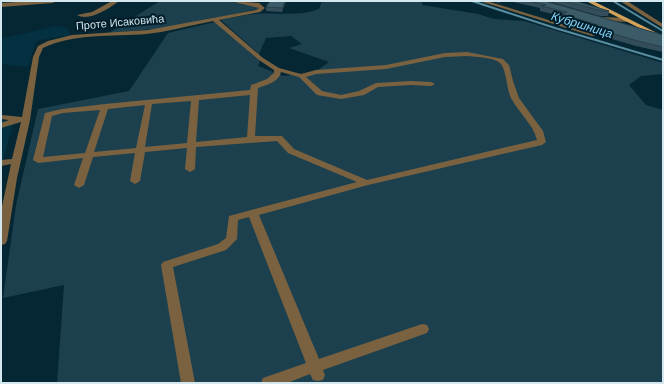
<svg xmlns="http://www.w3.org/2000/svg" width="664" height="384" font-family="'DM Sans',sans-serif">
<style>
.built{fill:#043141}
.green{fill:#1d404f}
.lines{fill:none;stroke-linecap:round;stroke-linejoin:round}
.stream{stroke:#588ca0;stroke-width:2}
.minor{fill:#7a6240;fill-rule:evenodd}
.major{fill:#d3a157;fill-rule:evenodd}
.wall{fill:#334e5a}
.shaded-wall{fill:#29404a}
.building{fill:#3b5b69;stroke:#29404a}
.labels{text-anchor:middle;dominant-baseline:central;stroke-width:4;stroke-linejoin:round;paint-order:stroke}
.far-street-label{font-size:11px;fill:#d4e6ee;stroke:#001d29}
.far-water-label{font-size:12px;font-style:italic;fill:#85d7fb;stroke:#001d29}
</style>
<rect width="100%" height="100%" fill="#052733"/>
<!-- built -->
<path class="built" d="M56,26L66,28L71,35L39,40L35,43L28,67L1,64V38L9,37Z
M1,120L8,121L13,125L1,166Z"/>
<!-- green -->
<path class="green" d="M160,1H224L256,5L259,9L166,28L109,33Z
M322,1L422,2V5L478,14L494,19L524,21L663,63V74L641,76L629,85L646,105L663,110V383H57L64,285L3,298L16,205L38,109L129,91L168,33L215,22L260,60L258,66L283,76L315,72L329,62L289,48L302,44L291,36L266,38L259,54L221,20C232,18 243,15 255,14C276,12 299,17 319,9Z"/>
<g class="lines">
<!-- stream -->
<path class="stream" d="M472,1L555,28L663,60
M613,1L663,31"/>
<!-- minor -->
<path class="minor" d="M33,1H56L53,3L1,7V3Z
M112,1H119C110,8 89,22 77,15L92,12Z
M230,1L259,3L265,8L260,12L219,20L263,58L279,68L301,74L316,70L386,65L445,53L467,52L503,59L509,65L513,81L519,98L543,131L546,142L542,145L368,185L259,215L319,359L422,324L427,325L429,329L427,333L323,370L325,375L323,380L318,381L313,380L310,374L287,383H261L263,378L306,363L249,217L238,220L237,239L226,250L173,267L195,383H181L161,265L163,262L218,244L226,238L229,216L357,182L288,153L277,141L196,147L195,169L190,172L185,169L187,148L145,152L140,181L135,184L130,181L135,153L93,157L84,185L79,188L74,185L83,158L38,163L33,160L45,113L62,109L105,104L250,90L251,85L267,79L274,73V70L259,60L213,21C191,25 168,32 146,34C113,37 73,33 43,48L39,57L30,120L17,178L7,241L5,244L1,245V211L11,164L1,166V160L12,159L21,122L1,128V123L9,120L1,119V115L22,117L33,57L38,46L48,41L72,35L148,30L256,10L259,8ZM467,56C476,57 493,57 500,63C506,68 507,90 511,98C519,113 533,124 537,140L367,180L294,149L282,136H255L258,88C266,85 279,82 281,72L299,77L317,95L341,99L364,95L378,87L411,85L431,86L435,84L431,82L411,81L376,83L359,91L341,95L322,91L306,77L316,74L386,69L445,57ZM250,95L247,137L196,142L199,100ZM191,101L187,143L145,147L152,104ZM145,105L136,148L94,152L108,109ZM100,110L85,153L43,157L52,116L63,113Z
M479,1H487L597,35L592,36Z
M620,1H627L663,24V28Z
M601,17L627,18L630,20L627,22L599,20L598,19Z"/>
<!-- major -->
<path class="major" d="M586,1H593L663,36V40Z"/>
</g>
<!-- wall -->
<path class="wall" d="M270,1H286L282,12L266,11V7Z
M492,1H503L499,3Z
M509,1H545L663,35V52L636,46L598,35L599,32L594,31V29L561,19L562,16L540,11V8Z
M548,1H575L609,11L608,16H600Z"/>
<!-- shaded-wall -->
<path class="shaded-wall" d="M285,1H286L282,12V8Z"/>
<!-- building -->
<path class="building" d="M270,1H285L282,8L266,7Z
M529,1H545L663,35V47L638,41L600,30L603,28L595,26L598,25L562,14L567,12L541,6L546,5Z
M564,1H575L609,11H602Z"/>
<g class="labels">
<!-- far-street labels -->
<g class="far-street-label">
<text transform="translate(120 22) rotate(-5)">Проте Исаковића</text>
</g>
<!-- far-water labels -->
<g class="far-water-label">
<text transform="translate(582 25) rotate(17)">Кубршница</text>
</g>
</g>
<!-- border -->
<rect width="664" height="384" fill="none" stroke="#d4e6ee" stroke-width="4"/>
</svg>
